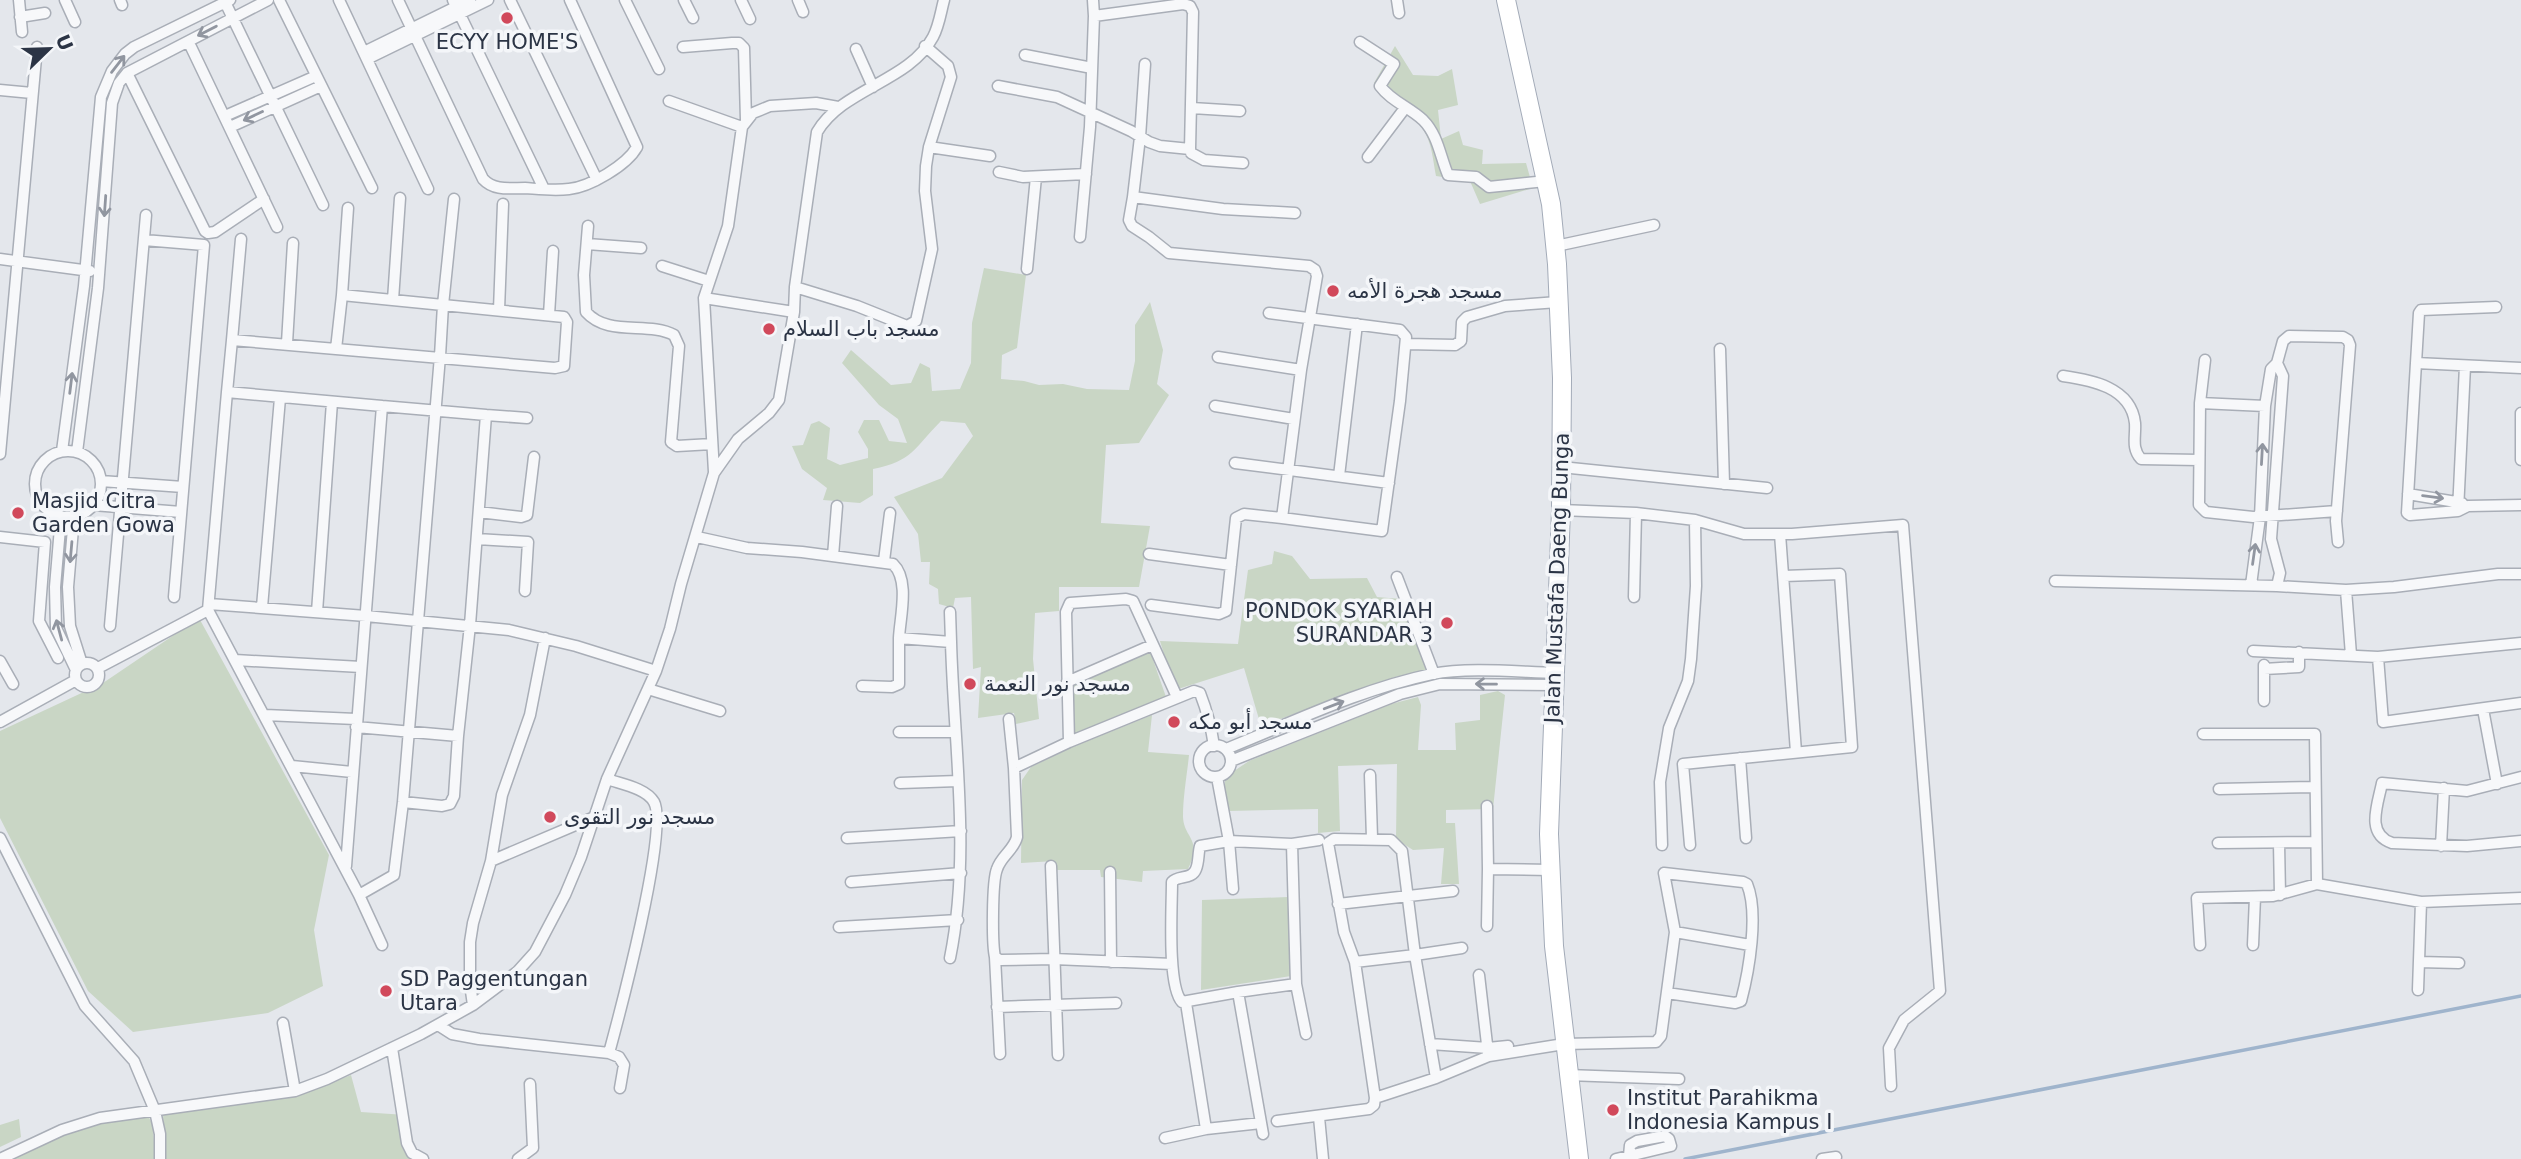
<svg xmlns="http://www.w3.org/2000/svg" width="2521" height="1159" font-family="'DejaVu Sans',Cairo,sans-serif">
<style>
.green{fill:#c9d6c5}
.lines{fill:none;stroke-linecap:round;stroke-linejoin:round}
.stream{stroke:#9fb4cc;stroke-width:3.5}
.street-casing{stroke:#a9aeb7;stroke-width:13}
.primary-casing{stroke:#a3abb8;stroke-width:20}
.street{stroke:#f7f8fa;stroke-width:10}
.primary{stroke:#fff;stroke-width:18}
.oneway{stroke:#9196a0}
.poi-dot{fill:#d1495b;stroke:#f4f6f9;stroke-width:2.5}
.labels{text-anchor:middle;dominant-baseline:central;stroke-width:7;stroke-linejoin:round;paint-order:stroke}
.poi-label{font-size:21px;fill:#2b3445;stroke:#f4f6f9;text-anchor:start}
.street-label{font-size:21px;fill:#2b3445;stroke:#f4f6f9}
</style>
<rect width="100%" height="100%" fill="#e4e7ec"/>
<!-- green -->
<path class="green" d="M1395,46L1413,75L1438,76L1452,69L1458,105L1438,110L1441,139L1459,131L1463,145L1483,150L1482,164L1526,163L1533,188L1480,204L1470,181L1436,176C1433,161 1432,141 1422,128C1408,110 1382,106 1374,83Z
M984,268L1026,275L1017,348L1002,355L1001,379L1024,381L1039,385L1063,384L1087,389L1129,390L1135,361V325L1150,302L1163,350L1157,384L1169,395L1139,443L1106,445L1101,523L1150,526L1139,587H1059V611L1035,613L1033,659L1039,719L1016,724L1014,713L978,718L981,667L973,669L971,597L955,598L953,608L939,604L938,589L929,584L930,562H921L918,534L894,497L942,478L973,436L965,423L941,421C914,448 913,461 873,469V495L860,503L823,500L827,488L802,469L792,446L803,445L811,424L819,421L830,428L827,459L840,465L868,458V449L858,432L864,420H879L889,441L907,443L898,419L879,405L842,363L851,350L891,385L911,383L920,363L930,368L932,391L960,389L971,363L972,323Z
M1274,551L1292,556L1310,579L1367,578L1377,597L1401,599L1430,670L1395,677L1261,726L1244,668L1175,690L1160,641L1238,644L1248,570L1272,564Z
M199,618L329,855L314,930L323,986L268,1013L133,1032L88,991L0,818V731L103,683Z
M1146,651H1150L1166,697L1074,734L1073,686Z
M1498,691L1505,695L1493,809L1446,810V823H1455L1459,884H1441L1444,848L1413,850L1396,839L1397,764L1338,766L1340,831L1318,833V809L1228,811L1225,800V777L1249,761L1391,704L1418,697L1421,705L1418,750H1456L1455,723L1480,720V695Z
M1152,715L1148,752L1189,755C1187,775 1183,796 1183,817C1184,839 1203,838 1188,869L1143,871L1142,882L1101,877L1100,870H1057L1055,861L1021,863L1022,780L1031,767L1070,748Z
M1288,897L1291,976L1201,990L1202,900Z
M351,1075L361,1112L406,1115L418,1159H165L163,1114L303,1094Z
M148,1116L153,1125L155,1159H6L80,1126Z
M19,1119L21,1137L0,1147V1125Z"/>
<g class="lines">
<!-- stream -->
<path class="stream" d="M1685,1159L2521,996"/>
<defs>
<path id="street" d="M19,0L22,32
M65,0L75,22
M120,0L122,5
M279,0L372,188
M339,0L428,189
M398,0L483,179C494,191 510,188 525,188C539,189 554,191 569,189C590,187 627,165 637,147L570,0
M453,0L544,189
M510,0L596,178
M625,0L659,69
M684,0L693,18
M741,0L750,19
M798,0L803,12
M1397,0L1399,13
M225,2L323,205
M1094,16L1183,4L1190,6L1193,12L1190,149
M20,17L45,13
M1360,42L1394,64L1380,86C1391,101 1409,107 1423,120C1438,135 1440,156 1448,175L1476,177L1489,187L1546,181
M191,47L277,227
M683,47L732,43H739L744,48L746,120
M856,49L873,87
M364,52L470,0
M1025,55L1092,68
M367,59L488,0
M1145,64L1140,137L1133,197L1223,209L1295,213
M127,73L205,231L208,233L215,232L264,199
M998,86L1057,97L1131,131L1149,142L1160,146L1190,149L1191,153L1204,160L1243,163
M0,90L32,93
M669,101L742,127
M1192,108L1240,111
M225,116L316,76
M230,127L321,86
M929,147L990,156
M1368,157L1405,108
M999,172L1023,177L1086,174
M1133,197L1129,220L1132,226L1149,237L1169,253L1309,266L1315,270L1317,276L1301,370L1282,518L1244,514L1236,518L1226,611L1219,614L1151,605
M588,226L584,275L586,312C608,337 648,321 674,335L679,346L671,442L677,446L712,444
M1080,237L1090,127L1094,16L1093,0
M144,240L204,245L174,597
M587,244L641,248
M1556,246L1654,225
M0,259L90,271
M662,266L709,281
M1027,269L1036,177
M795,287L857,306L907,326L916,321L932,249L925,191L926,166L929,147L951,77L948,66L925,46
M342,295L348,208
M704,298L794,312
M393,300L400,198
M2496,307L2421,310L2419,313L2416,363L2521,368
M499,310L503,204
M1269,313L1400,330L1406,337L1400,401L1382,531L1282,518
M549,315L553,251
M232,340L241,239
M287,343L293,243
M1406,344L1455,345L1461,341L1462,322L1467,317L1505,306L1558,302
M1720,349L1724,484
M1218,357L1301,370
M2277,363L2283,376L2271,539L2280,573L2277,586
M2416,363L2407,513L2410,515L2458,511L2468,506L2521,505
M2063,376C2091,380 2131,387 2135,423C2136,437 2131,448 2141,459L2199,460
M227,392L232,340L336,349
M2200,403L2205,360
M1215,406L1294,419
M2265,406L2200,403L2199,505L2206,512L2253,517L2337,511
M2521,413V460
M486,415L527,418
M62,451L84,286L101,97L112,71L125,54L134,47L230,0
M35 484a33 33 0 1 1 66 0a33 33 0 1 1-66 0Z
M77,452L98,288L112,103L119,83L127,73L268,0
M0,454L37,47
M1235,463L1389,483
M1561,467L1767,488
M714,472L704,298L728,226L742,127L753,113L770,106L816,103L838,107
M1339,476L1357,324
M101,481L183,487
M2408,494L2462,503
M93,505L181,512
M1561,510L1636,513L1695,520L1744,534H1792L1903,525L1940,991L1904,1020L1889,1048L1891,1086
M2458,511L2465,366
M479,512L521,517L527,515L534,457
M61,516L55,587L56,628L76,670
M74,517L68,587L70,626L82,664
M1780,534L1796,752
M0,537L45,542L39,621L58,658
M697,537L747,548L802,552L893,564C910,580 900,617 899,638L951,642C954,748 971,854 950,958
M477,539L528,542L525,591
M1149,554L1231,565
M833,556L837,506
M884,561L890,513
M1397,577L1434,674
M2055,581L2277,586L2346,590L2394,587L2498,574H2521
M2251,585L2260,517L2265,406L2271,369L2277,363L2283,341L2289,336L2343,337L2348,340L2350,345L2336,521L2338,542
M2346,590L2351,655
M1634,597L1636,513
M209,604L366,616L509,630L576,646L656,671
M262,607L280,398
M208,610L227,392L382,406L346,866
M317,612L332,402
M950,612L951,642
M110,626L146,215
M2253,651L2378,657L2521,643
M2378,657L2383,722L2521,703
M235,660L361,667
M0,661L13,684
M75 675a12 12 0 1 1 24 0a12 12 0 1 1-24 0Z
M98,668L208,610L359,895L394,875L403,802L440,356L443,305L342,295L336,349L555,368L564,366L567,322L564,317L443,305L454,199
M2264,669L2299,667V652
M1067,682L1152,645
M862,686L892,687L899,684V638
M648,689L720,711
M2264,701V665
M2483,709L2497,784
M265,715L356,719
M1009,719L1014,768L1069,742L1194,691L1200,693C1207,711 1211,725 1214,746H1211
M0,722L76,680
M356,727L458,736L470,625L486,415L382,406
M899,732H955
M2203,734H2315L2317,884L2421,902L2521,898
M1069,742L1066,612L1070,603L1126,599L1133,601L1177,697
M1199 761a16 16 0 1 1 32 0a16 16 0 1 1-32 0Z
M1226,749C1293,722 1361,689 1432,674C1469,667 1517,672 1555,673
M1740,758L1746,838
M1231,761L1400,694L1440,684L1554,685
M292,766L352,772
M1014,768L1017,837C1014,850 1001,856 997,869C992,881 992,944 995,957L1000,960L1054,959L1172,964
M1370,775L1372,838
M1217,777L1229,841L1292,844L1296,984L1238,992L1263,1134
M2521,777L2467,791L2382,783C2378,804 2365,834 2392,843L2467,846L2521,841
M900,783L958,781
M2219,789L2315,787
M403,802L442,806L450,804L454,796L458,736
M1487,806L1488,869L1550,870
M0,838L85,1006L134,1061L155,1111L160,1134V1159
M847,838L961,831
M2218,843L2316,842
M2279,843L2280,895
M1292,844L1319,840
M1662,845L1660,782L1669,728L1688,681L1691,659L1696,586L1695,520
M1690,845L1683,764L1852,747L1840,574L1784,576
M2441,846L2444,788
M491,861L592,818
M1051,866L1058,1055
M1110,872L1111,962
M851,882L961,873
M1233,889L1229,841L1200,846C1198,853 1199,862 1196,869C1192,880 1178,875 1172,882C1172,907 1167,986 1182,1002L1238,992
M359,895L382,945
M1338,904L1453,891
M1487,926L1488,869
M839,927L958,920
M1675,932L1750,945
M2200,945L2197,898L2273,896L2317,884
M2253,945L2255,897
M995,957L1000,1054
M1355,962L1415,955L1402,851L1391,840L1334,839L1328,843L1344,932L1355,962L1375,1098
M2419,962L2459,963
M1479,975L1488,1053
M1296,984L1306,1034
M2418,990L2421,902
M1186,1003L1206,1129L1261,1123
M473,1005L470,984V942L473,923L491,861L502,795L530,715L545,638
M997,1007L1116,1003
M283,1023L295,1091
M438,1025L452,1034L479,1039L609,1053C619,1016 669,829 654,802C646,788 621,784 607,779
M1430,1044L1488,1048L1508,1046
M392,1048L407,1143L412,1153L423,1159
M609,1053L619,1057L624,1065L620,1088
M1567,1075L1679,1079
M1436,1078L1415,955L1462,948
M1319,1117L1323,1159
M1277,1121L1369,1109L1374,1105L1375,1098L1436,1078L1489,1056L1564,1044L1656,1042L1661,1036L1675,932L1664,873L1743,882L1747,884C1759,913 1749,971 1741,1001L1735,1003L1667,993
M1165,1138L1206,1129
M0,1159L62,1130L100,1118L295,1091L327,1079L421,1034L473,1005L517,972L535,952L565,895L581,857L607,779L656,671L670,629L681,584L714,473L738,439L769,413L779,400L794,312L795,287L817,132C843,88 909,82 933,37C939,26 941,11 944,0
M518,1159L533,1148L530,1084
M1616,1159L1671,1146L1669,1139L1665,1136L1637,1141L1630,1145L1629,1156
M1822,1159L1836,1157"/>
<path id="primary" d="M1506,0L1551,204L1557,264L1562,378L1561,510L1549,834L1554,946L1579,1159"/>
</defs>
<!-- street casing -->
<use href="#street" class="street-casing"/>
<!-- primary casing -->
<use href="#primary" class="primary-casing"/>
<!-- street -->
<use href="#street" class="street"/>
<!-- primary -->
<use href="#primary" class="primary"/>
</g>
<!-- one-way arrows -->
<defs><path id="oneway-shaft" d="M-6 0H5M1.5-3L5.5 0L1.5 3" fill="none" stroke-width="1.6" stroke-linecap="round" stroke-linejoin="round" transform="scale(1.75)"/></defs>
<g class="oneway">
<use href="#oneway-shaft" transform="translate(207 31) rotate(153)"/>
<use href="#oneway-shaft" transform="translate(118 64) rotate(-52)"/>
<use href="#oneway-shaft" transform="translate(253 116) rotate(155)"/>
<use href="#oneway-shaft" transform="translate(105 206) rotate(94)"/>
<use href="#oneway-shaft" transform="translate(71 383) rotate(-83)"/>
<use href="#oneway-shaft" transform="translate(2262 454) rotate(-87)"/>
<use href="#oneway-shaft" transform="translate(2433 497) rotate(7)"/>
<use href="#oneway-shaft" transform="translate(71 552) rotate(95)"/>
<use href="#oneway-shaft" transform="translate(2254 554) rotate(-82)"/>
<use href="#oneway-shaft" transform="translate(59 630) rotate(-105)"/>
<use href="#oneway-shaft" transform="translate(1486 684) rotate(-179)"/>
<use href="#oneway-shaft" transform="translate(1334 705) rotate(-21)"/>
</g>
<!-- markers -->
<g class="poi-dot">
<circle cx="507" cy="18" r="7"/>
<circle cx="1333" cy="291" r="7"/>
<circle cx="769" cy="329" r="7"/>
<circle cx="18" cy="513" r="7"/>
<circle cx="1447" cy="623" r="7"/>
<circle cx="970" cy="684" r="7"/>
<circle cx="1174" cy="722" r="7"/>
<circle cx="550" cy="817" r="7"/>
<circle cx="386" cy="991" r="7"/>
<circle cx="1613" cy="1110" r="7"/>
</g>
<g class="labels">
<!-- poi labels -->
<g class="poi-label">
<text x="507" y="42" text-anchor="middle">ECYY HOME'S</text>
<text x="1347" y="291">مسجد هجرة الأمه</text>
<text x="783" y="329">مسجد باب السلام</text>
<text x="32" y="501">Masjid Citra<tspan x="32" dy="24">Garden Gowa</tspan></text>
<text x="1433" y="611" text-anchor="end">PONDOK SYARIAH<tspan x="1433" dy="24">SURANDAR 3</tspan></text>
<text x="984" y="684">مسجد نور النعمة</text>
<text x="1188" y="722">مسجد أبو مكه</text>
<text x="564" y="817">مسجد نور التقوى</text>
<text x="400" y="979">SD Paggentungan<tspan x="400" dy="24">Utara</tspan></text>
<text x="1627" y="1098">Institut Parahikma<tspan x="1627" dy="24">Indonesia Kampus I</tspan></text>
</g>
<!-- street labels -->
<g class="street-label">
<text transform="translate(1557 578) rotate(-88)">Jalan Mustafa Daeng Bunga</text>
</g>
</g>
<!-- north arrow -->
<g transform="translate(49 49) rotate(67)" stroke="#f4f6f9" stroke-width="5" paint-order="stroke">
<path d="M0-5L12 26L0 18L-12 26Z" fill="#2b3445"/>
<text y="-10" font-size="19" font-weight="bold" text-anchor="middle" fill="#2b3445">U</text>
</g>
</svg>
